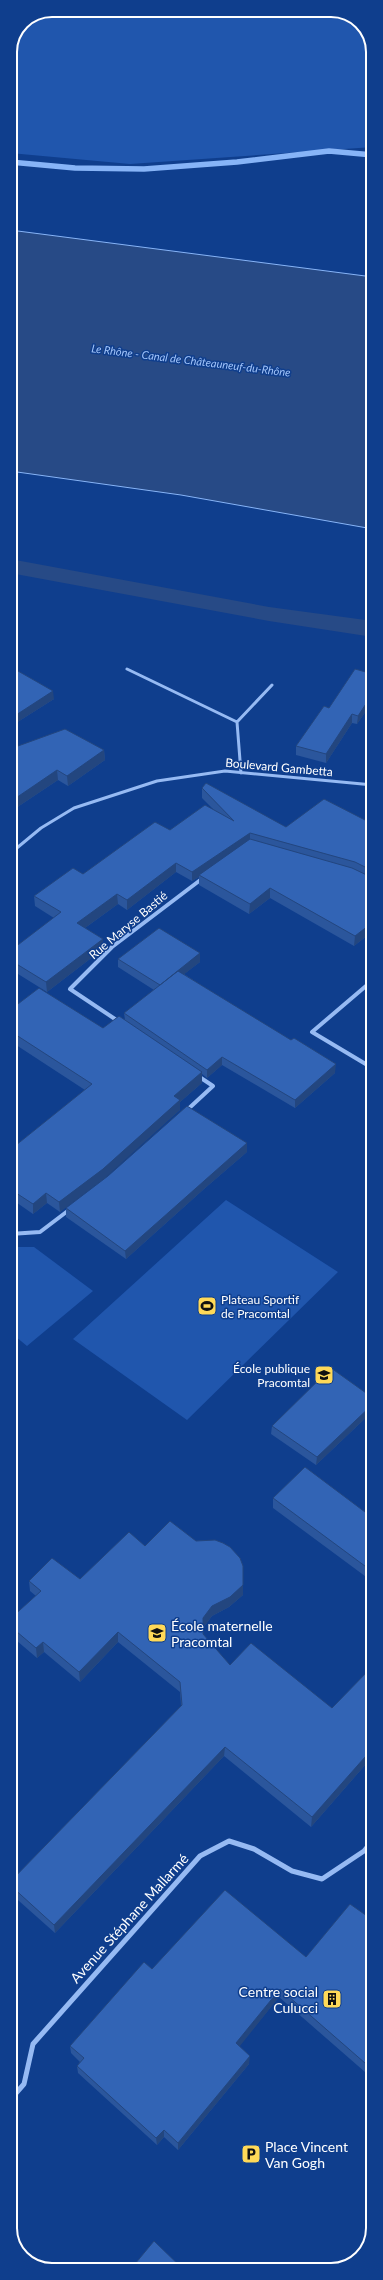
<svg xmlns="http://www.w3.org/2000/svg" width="383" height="2280" font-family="Lato,sans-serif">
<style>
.green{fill:#2056ad}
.water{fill:#274a86;stroke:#87b4f7}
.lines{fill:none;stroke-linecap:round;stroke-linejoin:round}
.stream{stroke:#87b4f7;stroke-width:5.5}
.canal{fill:#274a86;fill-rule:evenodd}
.street-far2{stroke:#96baf3;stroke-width:3}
.street-far1{stroke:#96baf3;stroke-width:4}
.street{stroke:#96baf3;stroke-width:5}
.wall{fill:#2b569c}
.shaded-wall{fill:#23467f}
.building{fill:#3264b5;stroke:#23467f}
.labels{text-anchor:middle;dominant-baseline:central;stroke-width:3;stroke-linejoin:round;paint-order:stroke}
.far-water-label{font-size:11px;font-style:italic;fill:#a1c4fb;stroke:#0f3e8d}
.street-label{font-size:12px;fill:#fff;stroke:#0f3e8d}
.poi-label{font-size:12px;fill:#fff;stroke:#0f3e8d;text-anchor:start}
.near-poi-label{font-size:14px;fill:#fff;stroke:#0f3e8d;text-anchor:start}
.near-street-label{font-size:14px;fill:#fff;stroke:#0f3e8d}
.rim{fill:none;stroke:#fff;stroke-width:2}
</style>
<rect width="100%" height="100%" fill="#0f3e8d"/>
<!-- green -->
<path class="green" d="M52,10H336L361,22L373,47V147L130,164L10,153V52L22,22Z
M226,1200L338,1272L187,1420L73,1339Z
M10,1247H34L93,1291L27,1346L10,1332Z"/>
<!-- water -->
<path class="water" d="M10,230L373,277V529L181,495L10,471Z"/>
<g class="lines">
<!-- stream -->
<path class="stream" d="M10,162L75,168L144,169L237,162L329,151L373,155"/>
<!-- canal -->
<path class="canal" d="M10,559L269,607L373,621V637L269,621L10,573Z"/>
<!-- street-far2 -->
<path class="street-far2" d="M127,669L237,722
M241,773L237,722L272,685
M12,852L41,828L74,808L157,781L225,771L373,785"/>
<!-- street-far1 -->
<path class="street-far1" d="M10,853L13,851
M373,980L312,1032L369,1066L373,1062
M118,1021L70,989L112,947L203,878
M186,1111L213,1086L198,1076
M10,1234L40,1232L69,1210"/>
<!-- street -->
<path class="street" d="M10,2100L24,2084L33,2044L200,1856L229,1841L254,1849L292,1871L322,1879L364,1851L373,1840"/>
</g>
<!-- wall -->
<path class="wall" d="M373,674V701L357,724L352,723L326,763L296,755V746L329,708Z
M10,676L54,699L16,723L10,720Z
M104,750L105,760L68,786L58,780L10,812V752Z
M202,788L286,827L365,820L373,814V931L354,946L270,898L249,914L199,885V877L192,881L176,872L127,910L118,904L85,928L103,939V949L47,992L10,969V951L54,918L35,906L34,896L83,874L213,809L202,798Z
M118,959L200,962L184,974L335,1073L295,1108L222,1065L207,1078L202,1074V1083L180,1102V1110L60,1212L47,1203L33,1214L10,1198V1150L85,1090L10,1041V1010L103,1028L125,1020L124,1013L154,990L118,967Z
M247,1152L204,1189L126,1259L66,1217V1208Z
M373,1398V1411L316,1465L271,1434L272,1426Z
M273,1498L373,1518V1582L273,1508Z
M145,1546L243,1595L229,1607L212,1616L203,1628V1635L230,1665L332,1708L373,1675V1756L311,1827L224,1756L55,1933L10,1893V1882L181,1706L180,1692L118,1642L80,1682L44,1652L37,1658L10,1635V1619L36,1596L30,1591L29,1581L80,1579Z
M373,1911V2079L279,1997L239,2046L249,2064L178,2150L164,2137L157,2145L78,2073L77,2066L80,2062L71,2053L70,2046L152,1969L306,1957Z"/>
<!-- shaded-wall -->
<path class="shaded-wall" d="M53,691L54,699L16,723V715Z
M373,693V701L357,724L358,716Z
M352,714V723L326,763V754Z
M104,750L105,760L68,786L67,776Z
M57,770L58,780L10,812V802Z
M250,833V843L199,875V877L192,881V872Z
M176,863V872L127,910V900Z
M270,888V898L249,914L250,904Z
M117,894L118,904L78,933L77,923Z
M373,922V931L354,946L355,936Z
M103,939V949L47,992L46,982Z
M200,953V962L160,993V985Z
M222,1057V1065L207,1078V1070Z
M336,1064L335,1073L295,1108V1100Z
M202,1072V1083L180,1102V1110L104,1179L60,1212L59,1202L174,1096Z
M247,1143V1152L204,1189L126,1259L125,1251L204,1181Z
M46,1193L47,1203L33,1214V1204Z
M373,1404V1411L316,1465L317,1457Z
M243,1585V1595L229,1607L212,1616L203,1628V1618L212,1606Z
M118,1632V1642L80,1682L79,1672Z
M43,1642L44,1652L37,1658L36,1648Z
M225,1747L224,1756L55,1933L54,1925Z
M373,1748V1756L311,1827L312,1817Z
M280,1989L279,1997L236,2051V2043Z
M250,2056L249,2064L178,2150V2143Z
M164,2130V2137L157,2145L156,2138Z"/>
<!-- building -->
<path class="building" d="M355,669L373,674V693L358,716L352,714L326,754L296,746L324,706L329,708Z
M18,671L53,691L16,715L10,712V676Z
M65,729L104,750L67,776L57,770L10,802V752L18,746Z
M206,783L286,827L324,799L365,820L373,814V871L355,862L250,833L192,872L176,863L127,900L117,894L77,923L103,939L46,982L10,960V951L61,912L34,896L73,868L83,874L155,822L170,830L205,805L234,821L202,788Z
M250,839L352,868L373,878V922L355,936L270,888L250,904L199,875Z
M159,928L200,953L160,985L118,959Z
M178,971L291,1040L294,1038L336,1064L295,1100L222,1057L207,1070L124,1013Z
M39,988L103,1028L119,1016L202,1072L174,1096L180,1100L103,1169L59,1202L46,1193L33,1204L10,1189V1150L92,1084L10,1031V1010Z
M187,1106L247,1143L204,1181L125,1251L66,1208L108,1176Z
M331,1368L373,1398V1404L317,1457L272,1426Z
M305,1467L373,1518V1572L273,1498Z
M170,1521L196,1541L215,1540L223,1543L230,1547L240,1558L243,1566V1585L230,1597L212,1606L203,1618V1634L230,1665L251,1643L332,1708L368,1671L373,1675V1748L312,1817L225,1747L54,1925L10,1885V1882L182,1705L180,1682L118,1632L79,1672L43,1642L36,1648L10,1626V1619L41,1591L29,1581L52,1558L80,1579L129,1532L145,1546Z
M225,1890L306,1957L350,1904L367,1916L372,1910L373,1911V2070L280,1989L236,2043L250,2056L178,2143L164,2130L156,2138L77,2066L84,2058L70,2046L144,1962L152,1969Z
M154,2241L184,2270H130Z"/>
<!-- icons -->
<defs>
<symbol id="stadium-square" viewBox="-11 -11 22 22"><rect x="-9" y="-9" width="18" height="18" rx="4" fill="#ffd958" stroke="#0f3e8d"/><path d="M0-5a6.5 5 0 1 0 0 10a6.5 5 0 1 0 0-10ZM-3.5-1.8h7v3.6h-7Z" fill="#111"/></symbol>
<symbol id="school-square" viewBox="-11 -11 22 22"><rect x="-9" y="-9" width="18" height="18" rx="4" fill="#ffd958" stroke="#0f3e8d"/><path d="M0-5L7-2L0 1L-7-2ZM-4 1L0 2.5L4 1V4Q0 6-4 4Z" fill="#111"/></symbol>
<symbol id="building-square" viewBox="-11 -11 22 22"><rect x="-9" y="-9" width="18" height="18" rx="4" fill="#ffd958" stroke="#0f3e8d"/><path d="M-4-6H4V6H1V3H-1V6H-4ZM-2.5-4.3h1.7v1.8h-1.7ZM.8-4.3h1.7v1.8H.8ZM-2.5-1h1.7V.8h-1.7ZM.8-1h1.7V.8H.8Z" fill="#111"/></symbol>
<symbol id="parking-square" viewBox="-11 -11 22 22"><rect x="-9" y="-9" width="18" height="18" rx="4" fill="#ffd958" stroke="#0f3e8d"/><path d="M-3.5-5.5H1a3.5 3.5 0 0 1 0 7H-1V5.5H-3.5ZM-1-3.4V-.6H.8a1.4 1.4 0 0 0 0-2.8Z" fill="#111"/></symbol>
</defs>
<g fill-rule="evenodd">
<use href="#stadium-square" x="196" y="1295" width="22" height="22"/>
<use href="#school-square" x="313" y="1364" width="22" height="22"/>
<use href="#school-square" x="146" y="1622" width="22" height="22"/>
<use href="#building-square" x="321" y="1988" width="22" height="22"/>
<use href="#parking-square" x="240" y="2143" width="22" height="22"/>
</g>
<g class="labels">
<!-- far-water labels -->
<g class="far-water-label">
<text transform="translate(191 360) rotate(7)">Le Rhône - Canal de Châteauneuf-du-Rhône</text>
</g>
<!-- street labels -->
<g class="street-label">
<text transform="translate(279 767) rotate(5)">Boulevard Gambetta</text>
<text transform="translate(128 925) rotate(-40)">Rue Maryse Bastié</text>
</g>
<!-- poi labels -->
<g class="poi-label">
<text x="221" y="1299">Plateau Sportif<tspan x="221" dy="14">de Pracomtal</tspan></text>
<text x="310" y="1368" text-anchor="end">École publique<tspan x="310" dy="14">Pracomtal</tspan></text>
</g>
<!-- near-poi labels -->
<g class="near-poi-label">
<text x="171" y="1625">École maternelle<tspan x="171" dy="16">Pracomtal</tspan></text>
<text x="318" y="1991" text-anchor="end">Centre social<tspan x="318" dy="16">Culucci</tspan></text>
<text x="265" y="2146">Place Vincent<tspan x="265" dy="16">Van Gogh</tspan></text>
</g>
<!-- near-street labels -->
<g class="near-street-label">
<text transform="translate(129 1918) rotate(-48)">Avenue Stéphane Mallarmé</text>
</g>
</g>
<!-- crop -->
<path d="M0 0H383V2280H0ZM52 17H331A35 35 0 0 1 366 52V2228A35 35 0 0 1 331 2263H52A35 35 0 0 1 17 2228V52A35 35 0 0 1 52 17Z" fill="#0f3e8d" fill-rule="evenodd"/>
<path class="rim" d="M52 17H331A35 35 0 0 1 366 52V2228A35 35 0 0 1 331 2263H52A35 35 0 0 1 17 2228V52A35 35 0 0 1 52 17Z"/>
</svg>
